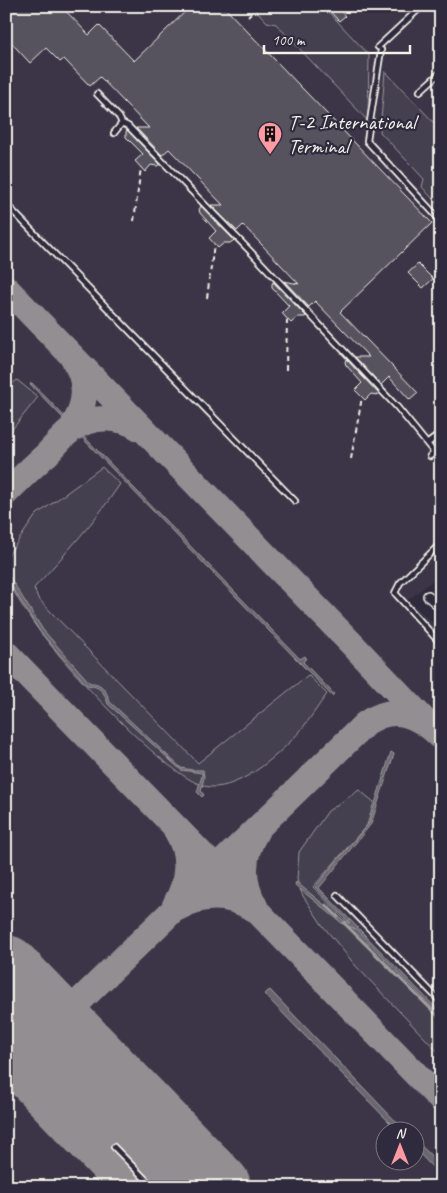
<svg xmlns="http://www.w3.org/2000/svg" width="447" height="1193" font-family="Caveat,sans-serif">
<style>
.built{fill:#3b3647;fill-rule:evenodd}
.green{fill:#454050;stroke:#9c989c}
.water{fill:#6a6670;stroke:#a19ea0}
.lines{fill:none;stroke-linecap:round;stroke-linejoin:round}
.stream{stroke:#a19ea0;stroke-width:3}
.taxiway{stroke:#928e92;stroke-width:26}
.runway{stroke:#928e92;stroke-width:66}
.building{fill:#56525f;stroke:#f4f1e8}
.lane-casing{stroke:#f4f1e8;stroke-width:8}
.street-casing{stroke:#f4f1e8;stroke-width:12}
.path{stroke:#f4f1e8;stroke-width:2;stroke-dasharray:5 4;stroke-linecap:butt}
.lane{stroke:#2f2a3d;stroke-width:4.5}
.street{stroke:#2f2a3d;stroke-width:9}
.labels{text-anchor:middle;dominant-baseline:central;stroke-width:4.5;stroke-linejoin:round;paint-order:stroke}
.poi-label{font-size:21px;fill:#f4f1e8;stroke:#2f2a3d;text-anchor:start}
</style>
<rect width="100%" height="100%" fill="#2f2a3d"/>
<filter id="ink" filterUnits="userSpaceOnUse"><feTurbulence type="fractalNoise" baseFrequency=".02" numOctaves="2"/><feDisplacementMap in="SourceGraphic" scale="10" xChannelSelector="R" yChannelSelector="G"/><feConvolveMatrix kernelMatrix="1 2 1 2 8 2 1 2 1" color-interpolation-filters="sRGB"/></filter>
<g filter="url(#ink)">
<!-- built -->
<path class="built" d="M6,6H441V574L408,600L441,630V1187H6ZM384,1130H414V1160H384Z"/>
<!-- green -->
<path class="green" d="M252,6H323L369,55L368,121L276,24L267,22Z
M385,71L441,130V208L422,187L424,179L380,132Z
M17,380L38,397L6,437V389Z
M102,467L120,484C95,522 64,555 34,588L38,598L51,612L198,763L308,675L327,694C318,706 310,719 301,730C281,753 242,789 210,787C171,785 59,659 35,625C27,613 17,599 11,586C5,576 4,564 9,554L36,515Z
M359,790L374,802L367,825L313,887L441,1019V1055L355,965L323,926L303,896L299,887L297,879L299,852L328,811Z"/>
<!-- water -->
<path class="water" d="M32,383L300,659L305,656L306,658L303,662L334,694L332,696L30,384Z
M6,575L9,576L43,630L90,683C102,682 107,692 110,702L181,768L192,770H203L204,777L201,791L204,795L202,797L197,792L202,776V773L181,770L108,704C104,691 101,687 87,685L40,632L6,577Z
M391,752L394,754L371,824L319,888L441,1013V1017L356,929L343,924L295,885L296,882L344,921L350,923L315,887L369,823Z
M270,990L404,1130H397L264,994Z
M415,1140L441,1165V1176L415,1149Z"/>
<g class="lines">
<!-- stream -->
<path class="stream" d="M326,905L338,917
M344,923L441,1019"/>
<!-- taxiway -->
<path class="taxiway" d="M6,288L349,641L425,721
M70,431L69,432C85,410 90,386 75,362
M6,493C19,480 32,467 46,455C54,447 62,437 71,430C92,415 119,415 141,429
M6,653L441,1100
M175,905C189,881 191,854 176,830
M255,906C241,882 242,855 256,832
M178,908C201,894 229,894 252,908
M6,1028C28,1035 46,1030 64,1016
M114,1147C101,1134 89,1121 76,1108C69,1101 61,1093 55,1085C43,1064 47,1037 61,1019L365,724C394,703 419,715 441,737"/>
<!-- runway -->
<path class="runway" d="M6,968L218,1187
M6,1040L148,1187"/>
</g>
<!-- building -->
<path class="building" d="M6,6H61L89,35L99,25L134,61L191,6H223L432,223L340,312L418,393L410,400L389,377L381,385L355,357H369L315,301L309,307L284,281L299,284L243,225L237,231L211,205H223L169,149L162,155L136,128H149L100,77L90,86L64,59L60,62L46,48L30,63L6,37Z
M325,6H336L345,16L339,21Z
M127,130L160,164V165L157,166L151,165L145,172L135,161L143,154L126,137V132Z
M201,206L234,240L233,241L230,243H224L218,248L209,238L216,231L200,213L199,210Z
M418,264L433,279L423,288L408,273Z
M273,282L306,316L305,317H298L291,323L287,319L282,313L289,306L272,288V284Z
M346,359L379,394L377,395L371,394L365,400L355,390L362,383L346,365L345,362Z"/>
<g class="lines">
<defs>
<path id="lane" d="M378,47L422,6
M381,50L367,141L441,221
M420,91L441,72
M97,94L119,117L122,123L128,126L249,250L397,407L441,461
M440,114H441
M114,133L122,123
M6,204L295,501
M427,444L441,433
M430,456L441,446
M441,543L400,583L395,593L441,644
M337,895L441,1002
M114,1147L153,1187"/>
<path id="street" d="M428,596L441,607"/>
</defs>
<!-- lane casing -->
<use href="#lane" class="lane-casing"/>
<!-- street casing -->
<use href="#street" class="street-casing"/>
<!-- path -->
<path class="path" d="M248,16L258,6
M134,221L141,167
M207,298L214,244
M286,370L287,319
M351,459L362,397"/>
<!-- lane -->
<use href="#lane" class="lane"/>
<!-- street -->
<use href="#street" class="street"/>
</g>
</g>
<!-- icons -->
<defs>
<symbol id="building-pin" viewBox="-11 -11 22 30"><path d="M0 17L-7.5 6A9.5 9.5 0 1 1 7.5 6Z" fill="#ff9aa2" stroke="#2f2a3d"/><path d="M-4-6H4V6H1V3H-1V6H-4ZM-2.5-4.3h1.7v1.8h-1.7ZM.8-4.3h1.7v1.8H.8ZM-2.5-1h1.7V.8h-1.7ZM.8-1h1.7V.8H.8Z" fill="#111"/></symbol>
</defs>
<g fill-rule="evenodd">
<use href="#building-pin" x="256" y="120" width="28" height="38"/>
</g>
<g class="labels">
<!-- poi labels -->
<g class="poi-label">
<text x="288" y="122">T-2 International<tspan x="288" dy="24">Terminal</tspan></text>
</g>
</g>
<!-- margin -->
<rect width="447" height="1193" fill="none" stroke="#2f2a3d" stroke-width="25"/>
<rect x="12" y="12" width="422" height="1168" fill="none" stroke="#f4f1e8" stroke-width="2" filter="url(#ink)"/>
<!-- north arrow -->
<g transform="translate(400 1146)"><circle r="24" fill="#2f2a3d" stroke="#7e7a81"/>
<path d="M0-4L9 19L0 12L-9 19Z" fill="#ff9aa2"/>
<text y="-8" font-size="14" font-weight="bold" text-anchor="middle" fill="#f4f1e8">N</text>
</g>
<!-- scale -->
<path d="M264 45v8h146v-8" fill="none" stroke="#f4f1e8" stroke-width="2.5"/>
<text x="272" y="45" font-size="15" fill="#f4f1e8" stroke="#2f2a3d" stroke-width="4" paint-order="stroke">100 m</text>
</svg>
